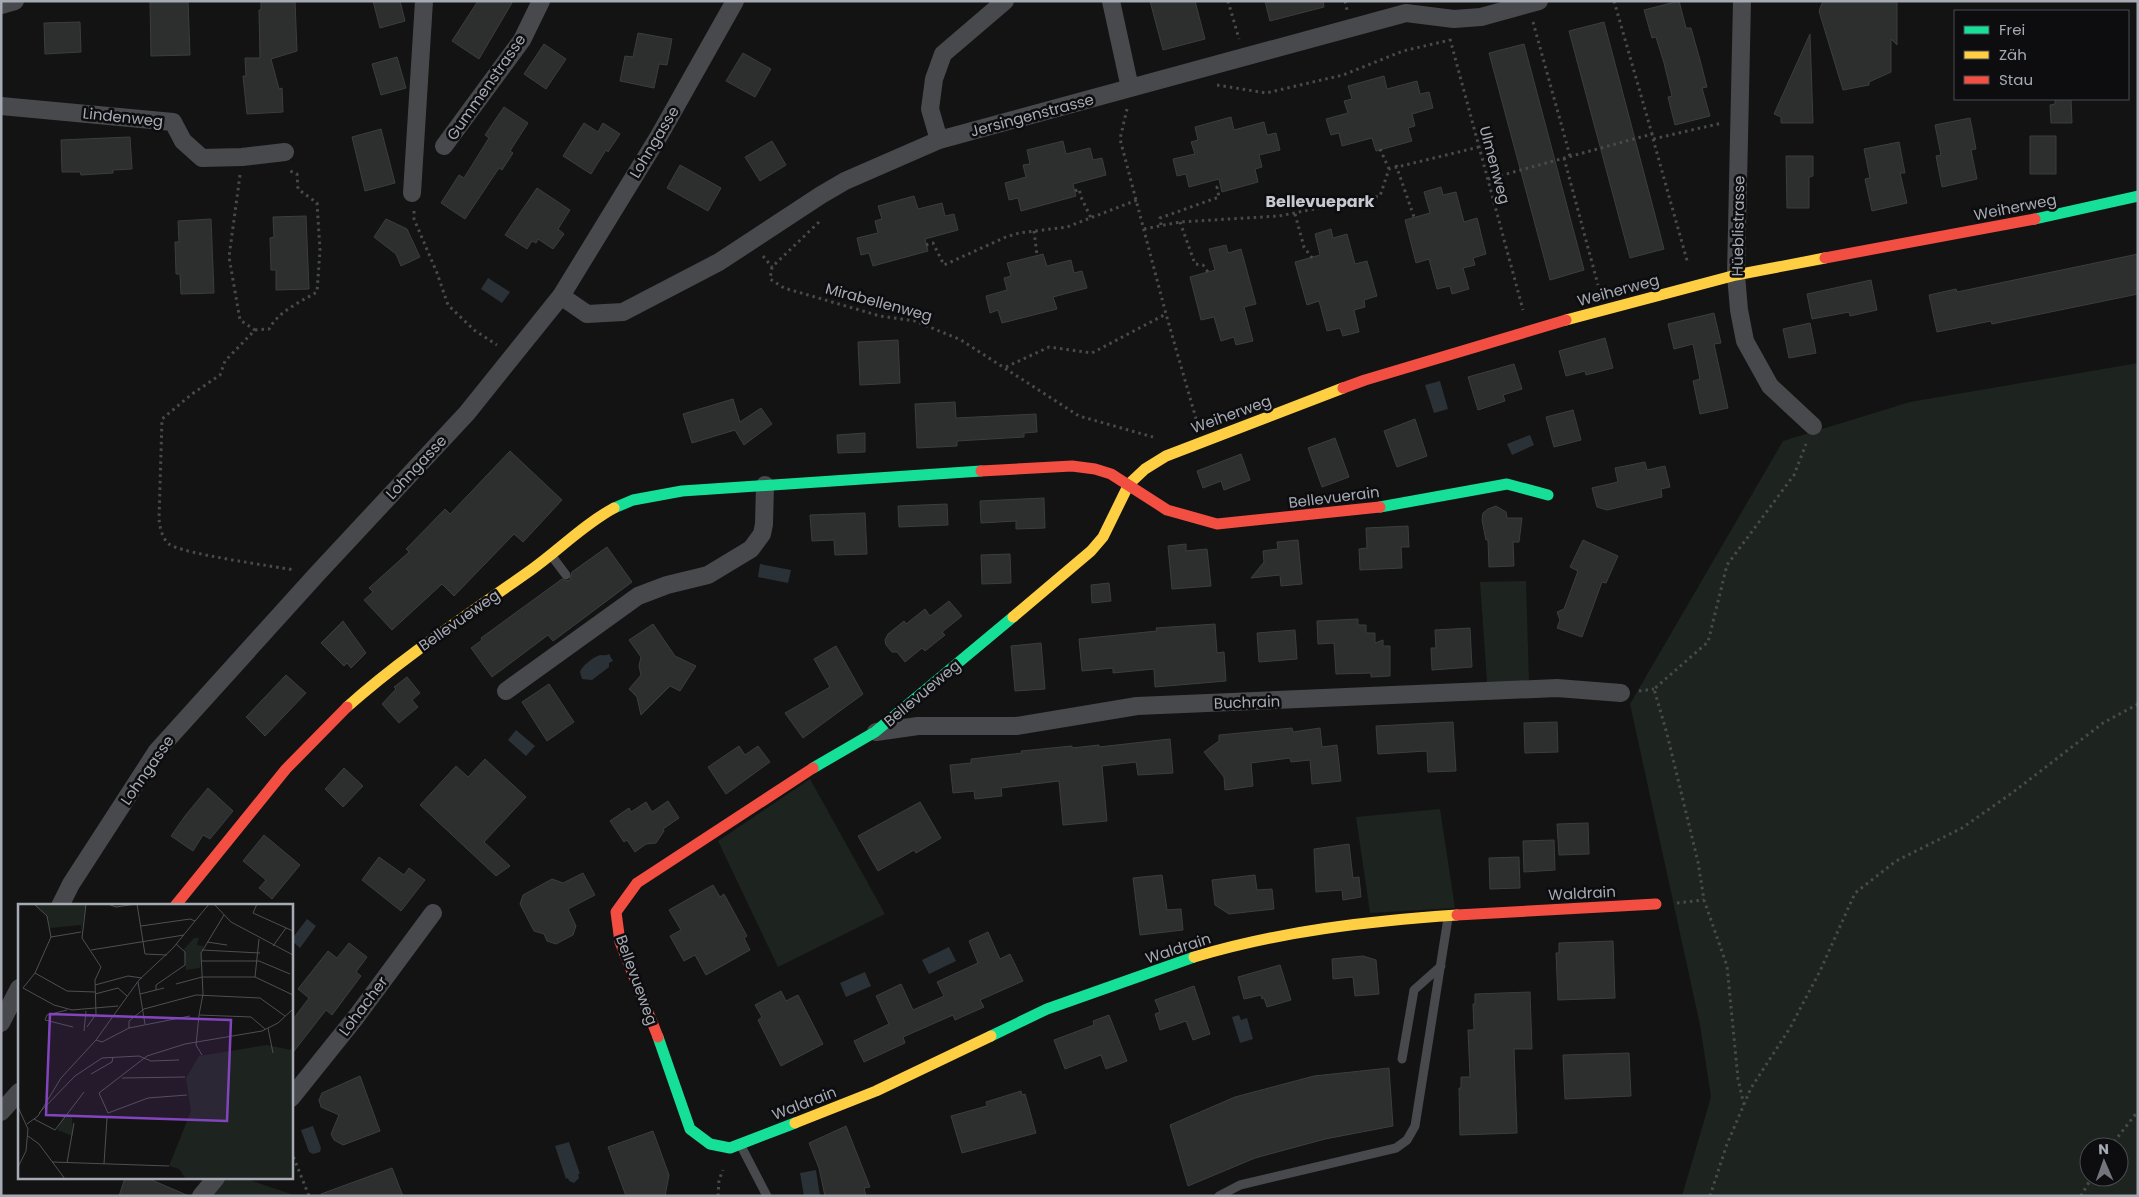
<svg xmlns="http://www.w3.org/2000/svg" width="2139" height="1197" font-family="Poppins,sans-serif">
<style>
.green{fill:#1d231e;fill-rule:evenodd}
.water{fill:#2b3237}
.building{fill:#2d2e2e;stroke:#3c3d3f}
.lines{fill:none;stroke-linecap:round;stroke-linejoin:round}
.path{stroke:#494a4d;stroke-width:3;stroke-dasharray:2.5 4;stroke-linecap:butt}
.lane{stroke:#47494c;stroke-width:9}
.street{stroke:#47494c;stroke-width:18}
.fast{stroke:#16e098;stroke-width:11}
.slow{stroke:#ffcf43;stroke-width:11}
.jam{stroke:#f24e42;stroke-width:11}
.labels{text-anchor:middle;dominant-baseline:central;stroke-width:5;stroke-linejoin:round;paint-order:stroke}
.street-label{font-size:15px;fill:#a5aab3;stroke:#0d0d0f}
.neighbourhood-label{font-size:16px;font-weight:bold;fill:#c6c9cf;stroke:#0d0d0f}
.inset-road{fill:none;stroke:#4d4f53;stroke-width:1}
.view{fill:#8345bd;fill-opacity:0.15;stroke:#8345bd;stroke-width:2.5}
.inset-edge{fill:none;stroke:#a5aab3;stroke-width:2.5}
</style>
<rect width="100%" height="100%" fill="#131313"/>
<!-- green -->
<path class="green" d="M2138,363V1196H1682L1711,1097L1700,1025L1630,704L1783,441L1910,402ZM2089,1147H2119V1177H2089Z
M1526,581L1529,682H1487L1480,582Z
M810,779L885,914L778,967L718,841Z
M1440,809L1455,908L1370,913L1356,817Z
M222,1178H244L297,1196H205Z"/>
<!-- water -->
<path class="water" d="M488,278L510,292L502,303L481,289Z
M1440,381L1448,409L1434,413L1425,385Z
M1530,435L1534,445L1512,455L1507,444Z
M760,564L791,570L788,583L758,577Z
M609,654L613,661L609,663V667L592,680L582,679L580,672C582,666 594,656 601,655C604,655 606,656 609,654Z
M516,730L535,746L526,756L508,740Z
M307,919L316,926L300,948L291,940Z
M949,947L956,961L929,974L922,960Z
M865,972L871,986L846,997L840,983Z
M1239,1015L1241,1020L1247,1018L1253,1039L1240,1043L1232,1017Z
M313,1126L321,1148L320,1152L313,1154L309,1152L301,1130Z
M569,1142L580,1174H578L579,1178L574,1183L569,1181L568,1178L566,1179L555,1146Z
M816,1170L820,1196H804L800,1173Z"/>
<!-- building -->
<path class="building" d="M150,1H188L190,55L151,56Z
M261,1H295L297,51L271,59L279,89L282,88L283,112L247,114L243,76H246L245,58H260L259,10H261Z
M373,1H400L405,21L380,28Z
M478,1H513L479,59L452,41Z
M1150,1H1195L1205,39L1163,50Z
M1265,1H1323L1324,7L1270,21Z
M1679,1L1686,28H1691L1700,60L1707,87L1702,88L1710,116L1675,125L1668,97L1672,96L1664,63L1656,37L1652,38L1644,10Z
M1823,1H1897V45L1891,39V72L1869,82V85L1843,90L1819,11Z
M80,22L81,52L45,54L44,23Z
M1604,22L1664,249L1630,258L1569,31Z
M638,33L672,39L667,65L659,64L654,88L620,81L625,56L633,57Z
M1810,34L1813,123H1781V117L1774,114Z
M544,44L566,59L546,89L524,74Z
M1524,44L1584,270L1550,280L1489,53Z
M743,53L771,69L755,97L726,81Z
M397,57L406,88L381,95L372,64Z
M1384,76L1387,89L1417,81L1420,94L1429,92L1433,108L1412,114L1415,126L1408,128L1412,141L1376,151L1372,138L1342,146L1339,133L1331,135L1326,119L1348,113L1344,101L1352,99L1348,86Z
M2055,99H2071L2072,123H2051L2050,105L2055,104Z
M504,107L528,123L510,151L513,153L502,170L499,168L465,219L441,203L459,175L464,178L489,138L485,135Z
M1231,117L1234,130L1264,122L1267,135L1276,133L1280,150L1259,155L1262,167L1255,169L1258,182L1222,192L1219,179L1189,187L1186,174L1177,176L1173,159L1195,154L1191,142L1198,140L1195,127Z
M1970,118L1976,149L1971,150L1977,179L1942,187L1936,156L1941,155L1935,125Z
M584,123L598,132L603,123L620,134L608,152L606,150L591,174L563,156Z
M381,129L395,183L365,191L352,137Z
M2030,136H2056V174H2030Z
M130,137L132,169L113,170V173L81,175L80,172H62L61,140Z
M772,141L786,165L760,181L745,157Z
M1063,141L1066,154L1090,148L1093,160L1102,158L1106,175L1073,184L1076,196L1021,211L1018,198L1009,200L1005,183L1026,177L1023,165L1030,164L1027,150Z
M1899,142L1905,173H1900L1907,203L1872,211L1865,179L1870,178L1864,149Z
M1786,156H1813V176L1809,177V208H1787Z
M680,165L721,188L708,211L667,188Z
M1441,187L1443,195L1456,192L1464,222L1477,218L1486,254L1473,258L1475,265L1463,268L1469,289L1452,294L1450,286L1437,289L1429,259L1416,263L1405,220L1430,213L1424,192Z
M537,188L570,210L558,229L564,234L553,249L538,239L536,243L532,241L527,249L505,235Z
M914,196L918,209L942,203L945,216L954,214L958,230L925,239L928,251L873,266L869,253L861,255L857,238L878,233L875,221L882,219L878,206Z
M306,216L309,289L276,290V270H271L270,238L274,237L273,217Z
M211,219L214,293L181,294L180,274H176L175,242H179L178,221Z
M386,219L407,229L420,257L401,266L396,254L374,237Z
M1331,229L1333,238L1347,234L1355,264L1367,261L1377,296L1364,300L1365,307L1354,310L1359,332L1343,336L1340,328L1327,331L1319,301L1307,305L1295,262L1320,255L1315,234Z
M1226,245L1228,253L1241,249L1256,304L1244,307L1253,341L1236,345L1234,337L1221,341L1214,317L1201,320L1190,277L1215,270L1209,249Z
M1043,254L1047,266L1071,260L1074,273L1082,271L1087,288L1053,297L1057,309L1002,323L998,310L990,313L986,296L1007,290L1004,278L1011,276L1007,263Z
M2138,254V294L1992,324L1991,321L1937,332L1929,295L1956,289L1957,292Z
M1871,280L1877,310L1850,316L1849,312L1812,319L1807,294Z
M1714,313L1721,343L1714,344L1728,408L1700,414L1693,381L1700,379L1693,344L1674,349L1668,324Z
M1810,323L1816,353L1789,358L1783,329Z
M1605,338L1613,368L1586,375L1585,371L1566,376L1559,351Z
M898,340L900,383L860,385L858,342Z
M1514,364L1522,389L1503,395L1505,401L1478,410L1468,377Z
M733,399L740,422L761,408L772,424L744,445L735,430L692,443L683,414Z
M955,402L956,418L1036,414L1037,432L1024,433V437L957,441V446L917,448L915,404Z
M1573,410L1581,440L1554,447L1546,417Z
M1415,419L1427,456L1397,467L1384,431Z
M865,433V452L838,453L837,435Z
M1335,438L1349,477L1322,487L1308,448Z
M510,451L562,500L523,542L514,534L454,596L442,584L392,630L364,600L373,592L369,588L409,552L406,549L445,509L450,514Z
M1241,454L1250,480L1224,490L1221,481L1203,488L1197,471Z
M1645,462L1647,470L1665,466L1670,487L1661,489L1662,497L1607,510L1597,507L1592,488L1618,482L1615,468Z
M1044,498L1045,528L1016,529V521L981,523L980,501Z
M947,504L948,525L899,527L898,506Z
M1496,506L1506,512L1507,518H1522L1519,542H1513L1514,566L1489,567L1488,540H1486L1482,520L1483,513L1488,509Z
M865,513L867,554L835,555L834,540L812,541L810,515Z
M1408,526L1409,547H1401L1402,568L1360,570L1359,549L1367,548L1366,528Z
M1298,540L1302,584L1281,586L1280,575L1251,578L1264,562L1263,551L1278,549L1277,542Z
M1583,540L1618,556L1606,583L1602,582L1582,637L1557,628L1560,620L1557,612L1564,609L1578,571L1570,567Z
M1186,544V551L1207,549L1211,586L1172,589L1168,546Z
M607,547L632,582L553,641L548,635L492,677L471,648L482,640L481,638L562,579L566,581L570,580L572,572Z
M1010,554L1011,583L982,584L981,555Z
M1109,583L1111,601L1092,603L1091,585Z
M949,601L962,616L942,632L945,635L925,651L922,648L905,662L897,652H892L886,645L885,640L888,634L904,621L906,624L925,609L930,616Z
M1358,619V625H1366V633H1375V643L1383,640V646H1390V676L1371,677V673L1336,674L1334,643L1318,644L1317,621Z
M343,621L366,653L351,668L347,663L344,666L321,643Z
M653,624L675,656L696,666L680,691L670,686L641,715L637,697L629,689L641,675L639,666L641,657L629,640Z
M1215,624L1217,653L1224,652L1226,681L1155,687L1154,669L1113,673V668L1082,671L1079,639L1157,631L1156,628Z
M1470,628L1472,667L1432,670L1431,648H1436L1435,630Z
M1295,630L1297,659L1259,662L1257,633Z
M1041,643L1045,689L1015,691L1011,646Z
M836,646L863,694L803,738L785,713L830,687L814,659Z
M286,675L306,693L265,736L246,717Z
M407,677L420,693L412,700L418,707L399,723L382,704L396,689L394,687Z
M549,684L574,722L547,741L522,702Z
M1453,722L1456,771L1428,772L1427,751L1378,754L1376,726Z
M1557,722L1558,752L1525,753L1524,723Z
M1292,728L1293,732L1320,728L1322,747L1337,745L1341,781L1312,784L1310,760L1291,762L1290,758L1251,763L1253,786L1225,790L1224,777L1204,752L1219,741V735Z
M1170,739L1173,773L1138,775L1136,762L1102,766L1107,821L1063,825L1059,781L1001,788L1002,796L975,799L974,791L953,793L950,765L971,763V759L1022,753L1021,751L1072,746V748L1099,745V747Z
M739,746L745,755L758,746L770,762L726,794L708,767Z
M485,759L526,797L484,842L510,866L496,876L420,805L456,766L468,777Z
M344,768L363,786L343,807L325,789Z
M208,788L233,811L210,839L203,835L193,851L171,836L185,816Z
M668,801L679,818L663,829L664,831L656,843L646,844L635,852L627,840L624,842L610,821L629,808L631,812L646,802L652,812Z
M920,802L941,838L916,853L914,850L878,871L858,836Z
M1588,823L1589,854L1559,855L1557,824Z
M264,835L300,865L272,899L259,888L266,880L243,861Z
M1554,840L1555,870L1524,872L1523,841Z
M1349,844L1353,878L1359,877L1361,897L1343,900L1342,890L1316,892L1314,849Z
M379,857L404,875L409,868L425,880L401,911L362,880Z
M1519,857L1520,888L1490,889L1489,858Z
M583,873L595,895L568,909L576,926L573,935L556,944L547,941L544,934L534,931L520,904L523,895L552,879L563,883Z
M1162,875L1167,910L1181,909L1183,930L1140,935L1133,878Z
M1255,875L1257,890L1272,889L1274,909L1229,914L1215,905L1212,880Z
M713,885L720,897L724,894L747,936L744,938L750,950L706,975L695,955L684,961L670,936L681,930L669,910Z
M988,932L1000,959L1010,954L1023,981L980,1000L984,1007L955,1020L953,1015L903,1037L905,1043L864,1062L854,1041L889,1024L876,996L901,984L913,1010L944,996L937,982L978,963L969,941Z
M1613,941L1615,998L1558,1000L1556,953H1559V943Z
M349,943L367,957L356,972L361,976L332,1015L326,1010L291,1055V1022L309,998L298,989L328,951L337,958Z
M1363,956L1376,960L1379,994L1355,996L1353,977L1333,979L1332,959Z
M1280,965L1291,1000L1267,1007L1264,998L1262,999L1261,995L1244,999L1238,977Z
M1194,986L1210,1034L1193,1040L1186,1021L1160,1030L1155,1014L1160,1012L1155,1000Z
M781,991L786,1001L798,995L823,1044L781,1066L758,1020L762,1017L755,1005Z
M1530,992L1532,1049H1514L1517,1133L1460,1135L1459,1088H1461V1077H1470L1468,1030H1474L1473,1004H1475V994Z
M1109,1015L1127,1061L1106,1069L1101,1055L1065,1069L1054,1040L1094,1025L1093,1021Z
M1629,1053L1631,1096L1565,1099L1563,1055Z
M1389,1068L1393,1126L1325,1139L1255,1158L1188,1186L1170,1125L1235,1097L1314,1076Z
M360,1076L380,1131L343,1145L334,1140L331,1134L339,1115L321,1107L319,1100L322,1093Z
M1021,1091L1022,1095L1025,1094L1036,1133L962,1153L951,1116L987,1106L986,1102Z
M846,1126L870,1187L864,1188L866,1196H825L819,1168L809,1143Z
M653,1131L669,1175L665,1196H626L608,1147Z
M392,1168L403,1196H321V1194Z
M125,1178H147L189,1196H119Z"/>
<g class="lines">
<!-- path -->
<path class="path" d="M1228,1L1239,39
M1345,1L1347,10
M1614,1L1652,134
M1533,22L1570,156
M1450,39L1523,310
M1217,85L1266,93L1343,75L1403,51L1450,40
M1127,109L1120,139L1166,314L1197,422
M1653,139L1688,264
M1380,149L1389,169
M1564,158L1598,285
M1396,165L1414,217
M240,175L229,257L240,320L255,330L225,361L220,375L192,394L162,419L159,519C160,528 162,538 169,544C182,554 273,566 294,570
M1488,179L1652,134L1653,139L1722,123
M1075,191L1079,189L1081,197L1091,218
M414,211V219L437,273L448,305L474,330L497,345
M1295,214L1304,247L1312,258
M819,222L772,267L770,279L784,288L880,316L915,321L961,340L1079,416L1153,437
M1180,222L1195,264L1203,265L1208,272
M1161,225L1160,218L1219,197L1217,187L1221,186
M1144,229L1180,222L1279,216L1380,196L1389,169L1479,147
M1034,231L1037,255
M926,245L933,243L944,265L1006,237L1019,233L1067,227L1137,200
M763,256L772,267
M255,330L269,329C279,311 300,302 317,292L320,250L317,203L298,189L297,174L290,171
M1006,367L1049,347L1092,353L1166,314
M1639,691L1654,689
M1677,903L1704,900
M1744,1105L1738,1079L1727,966L1704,900L1698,862L1667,734L1654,689L1708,642L1727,565L1794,475L1806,444
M2110,1147L2138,1111
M291,1151L309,1196
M718,1196L719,1180L723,1170
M1710,1196L1727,1144L1751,1088L1790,1028L1820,971L1855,893L1896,861L1962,828L2012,793L2103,723L2138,704
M2081,1196L2092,1177"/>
<!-- lane -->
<path class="lane" d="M551,555L566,575
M1402,1059L1414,990L1441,966
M741,1146L767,1196
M1219,1196L1240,1185L1396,1148L1407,1140L1415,1126L1448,918"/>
<!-- street -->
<path class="street" d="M1111,1L1130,88
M1742,1L1736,275L1739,310L1745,341L1770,386L1813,426
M1,5L15,1
M1,106L173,122L183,141L202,158L242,157L285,152
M939,140L930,109L934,79L943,54L1005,1
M444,146L522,40L541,1
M412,193L424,1
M561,296L587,314L623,312L719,262L821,195L845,181L939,140L1406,13L1454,19L1481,17L1539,1
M506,691L638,596L667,585L708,575L751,549L762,534L764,524L765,485
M876,732L918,726H1016L1137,706L1557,688L1621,693
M60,906L71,884L157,751L317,574L467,413L561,296L659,136L735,1
M1,1023L19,988
M291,1098L356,1017L433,913
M1,1112L19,1092
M201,1196L216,1178"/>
<!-- fast -->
<path class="fast" d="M2035,219L2138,196
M1380,507L1507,484L1548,495
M614,508L633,500L682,491L981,471
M813,768L875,732L1013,617
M991,1036L1047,1009L1194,957
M658,1037L690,1129L710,1144L730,1148L795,1123"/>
<!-- slow -->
<path class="slow" d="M1566,320L1736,275L1825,258
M1013,617L1091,551L1103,537L1129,484L1145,469L1166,456L1343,388
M347,707C404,656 469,614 531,570C559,550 583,525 614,508
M1194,957C1280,931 1369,921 1457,915
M795,1123L876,1091L991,1036"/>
<!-- jam -->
<path class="jam" d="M1825,258L2035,219
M1343,388L1365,380L1566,320
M981,471L1072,466L1095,469L1111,474L1167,510L1217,524L1380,507
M175,906L286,769L347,707
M1457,915L1656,904
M658,1037L620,942L616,912L637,883L813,768"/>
</g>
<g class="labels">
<!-- street labels -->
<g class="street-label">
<text transform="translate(486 87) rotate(-55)">Gummenstrasse</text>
<text transform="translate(1032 115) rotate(-15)">Jersingenstrasse</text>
<text transform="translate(123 117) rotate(6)">Lindenweg</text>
<text transform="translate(654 142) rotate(-59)">Lohngasse</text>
<text transform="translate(1495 165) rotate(75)">Ulmenweg</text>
<text transform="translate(2015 207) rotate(-11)">Weiherweg</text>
<text transform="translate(1738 226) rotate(-89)">Hüeblistrasse</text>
<text transform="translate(1618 290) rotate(-15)">Weiherweg</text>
<text transform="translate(879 302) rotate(15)">Mirabellenweg</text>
<text transform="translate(1231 414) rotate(-20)">Weiherweg</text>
<text transform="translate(416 467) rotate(-47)">Lohngasse</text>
<text transform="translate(1334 497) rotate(-7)">Bellevuerain</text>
<text transform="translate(459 620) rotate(-35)">Bellevueweg</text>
<text transform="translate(922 693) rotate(-40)">Bellevueweg</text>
<text transform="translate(1247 702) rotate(-2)">Buchrain</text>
<text transform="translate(147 770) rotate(-55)">Lohngasse</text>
<text transform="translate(1582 893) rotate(-3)">Waldrain</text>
<text transform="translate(1178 948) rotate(-18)">Waldrain</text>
<text transform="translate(637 980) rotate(70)">Bellevueweg</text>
<text transform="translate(363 1006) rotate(-53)">Lohacher</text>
<text transform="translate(804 1103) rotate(-21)">Waldrain</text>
</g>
<!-- neighbourhood labels -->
<g class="neighbourhood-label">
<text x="1320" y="201">Bellevuepark</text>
</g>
</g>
<!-- overview -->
<g transform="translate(18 904)">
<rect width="275" height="275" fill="#131313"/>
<path d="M68,0L63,28V21L32,24L29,12L17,1ZM176,34H181L179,41L185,42L182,64L168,66L166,45ZM249,141L273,146L275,143V275H168L161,265L151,262L173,207L168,174L181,152ZM46,210L54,212L55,232L39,226Z" fill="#1d231e"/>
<path class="inset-road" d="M16,0L29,12L33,33L17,69L5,84L36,101L54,106L100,102M68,0L64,34L83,63L77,76L78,110L69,123M90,0L98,3L118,0M119,0L127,50L149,51M196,0L213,18L275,51M239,0L235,9L275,27M123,22L172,15L177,17M33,33L63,28M189,38L209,41M255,42L268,24M73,46L166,31M184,46L242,49M183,57H241L272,70M17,69L49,87L77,88M237,73L241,35M120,78L127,120M158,80L184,73H237L275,91M77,81L110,72L124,74M138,86V81L167,61V48L158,40M77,90L100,84L109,92M122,90L146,84M49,106L29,111L27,116L55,123M181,111L185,90L183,49L206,11M181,111L233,113L247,125M181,111L178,141L184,151M111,124V117L126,105L178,91L242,94L267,112M250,124L255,149M66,127L68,107M78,136L84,138L111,124L172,112M73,170L94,158L95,153M104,174L167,173M169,191L130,194L90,209L81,189L129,152L167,140L244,127L260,119L275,105M0,203L10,225L8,247L0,263M21,209L57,172L84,154L121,152L133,157L161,156M16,215L37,226L66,188M9,220L20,212L43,174L78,136L121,76L155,44L191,0M10,232L21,240L47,275M34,258L151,262M49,259L56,219M86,260L89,214"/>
<path class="view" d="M32,110L213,116L209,217L28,211Z"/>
<rect width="275" height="275" class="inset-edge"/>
</g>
<!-- border -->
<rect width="2139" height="1197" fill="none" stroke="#a5aab3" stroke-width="5"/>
<!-- legend -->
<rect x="1954" y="10" width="175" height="90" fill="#0d0d0f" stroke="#4a4c51"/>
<rect x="1964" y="26" width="25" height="8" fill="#16e098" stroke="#4a4c51"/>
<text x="1999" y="35" font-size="15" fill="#a5aab3">Frei</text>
<rect x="1964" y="51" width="25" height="8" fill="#ffcf43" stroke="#4a4c51"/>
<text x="1999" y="60" font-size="15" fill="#a5aab3">Zäh</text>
<rect x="1964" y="76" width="25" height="8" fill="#f24e42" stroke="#4a4c51"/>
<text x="1999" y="85" font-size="15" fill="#a5aab3">Stau</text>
<!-- north arrow -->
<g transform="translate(2104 1162) rotate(358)"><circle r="24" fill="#0d0d0f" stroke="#4a4c51"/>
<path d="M0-4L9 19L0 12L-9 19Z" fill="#72757b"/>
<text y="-8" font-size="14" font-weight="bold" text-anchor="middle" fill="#a5aab3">N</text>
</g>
</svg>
